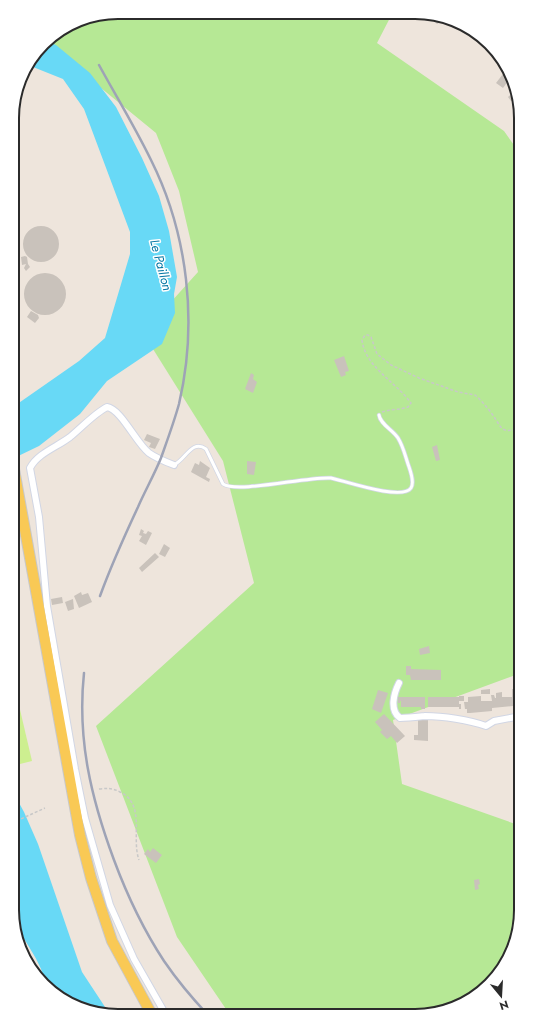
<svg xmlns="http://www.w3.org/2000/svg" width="533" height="1028" font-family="Jost,sans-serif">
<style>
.green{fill:#b6e895}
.pitch{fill:#cdef90}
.water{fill:#68d9f6}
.building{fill:#c9c2bb}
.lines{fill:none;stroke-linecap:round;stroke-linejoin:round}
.service-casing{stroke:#d1d6e4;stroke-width:4.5}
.minor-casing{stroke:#d1d6e4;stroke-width:8}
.primary-casing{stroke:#c8c8c8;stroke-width:12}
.path{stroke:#c8c8c8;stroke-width:1.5;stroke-dasharray:3 2;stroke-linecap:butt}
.service{stroke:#fff;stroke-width:3}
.minor{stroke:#fff;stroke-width:6}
.primary{stroke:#f9c955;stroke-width:10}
.rail{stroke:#9ea3b6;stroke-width:2.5}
.labels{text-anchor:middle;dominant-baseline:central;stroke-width:3;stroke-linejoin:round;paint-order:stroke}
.water-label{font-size:13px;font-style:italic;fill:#0577a4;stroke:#fff}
.rim{fill:none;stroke:#2b2b2b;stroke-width:2}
</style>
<rect width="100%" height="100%" fill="#eee5dc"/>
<!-- green -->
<path class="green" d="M118,12L392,14L377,43L504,131L521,155V673L393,720L402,784L521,826V917L499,975L449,1010L415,1016L230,1015L177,937L96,726L254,583L223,461L143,333L198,272L179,191L156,133L46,43L52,36L78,20Z"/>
<!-- pitch -->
<path class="pitch" d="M18,701L32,761L12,766V702Z"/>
<!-- water -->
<path class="water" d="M46,41L56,45L90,73L116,107L142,158L159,196L169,231L177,277L174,294L175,313L162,344L107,381L80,414L39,446L12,459L13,407L79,361L105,338L130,254V232L84,109L63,79L28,65Z
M12,790L24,812L38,844L82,972L105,1007L112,1015H104L48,990C44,984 44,976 41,969C33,949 16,932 12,910Z"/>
<!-- building -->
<path class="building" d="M432,14H435L445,19L437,24L435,22L437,20Z
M506,70L511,77L503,88L496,83Z
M516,90L518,97L511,101L508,97Z
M23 244a18 18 0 1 1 36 0a18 18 0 1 1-36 0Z
M25,256L27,257L28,264L30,267L26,271L24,268L26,264L22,265L21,257Z
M24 294a21 21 0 1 1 42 0a21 21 0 1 1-42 0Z
M31,311L38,315L39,318L35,323L27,317Z
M344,356L349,371L345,372L346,375L341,377L334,360Z
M251,373L254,375L253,379L257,382L253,393L245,389Z
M147,434L160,439L155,449L149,447L151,443L144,440Z
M437,445L440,460L436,461L432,447Z
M200,461L210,468L206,477L210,479L209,482L191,472L195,463L199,465Z
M247,461L256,462L254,475L247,474Z
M141,529L144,531L143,533L146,534L148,531L152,533L146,545L139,541L142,536L139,535Z
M164,544L170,548L165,557L159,554Z
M155,553L159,557L142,572L139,568Z
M81,592L82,595L88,593L92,602L79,608L74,596Z
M62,597L63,603L52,605L51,599Z
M73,599L74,609L68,611L65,602Z
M429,646L430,653L420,655L419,649Z
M406,666H411V669L441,670V680H411L410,675H406Z
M518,684H521V701H513V706L492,708V711L470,713H467V709H465L464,702H468V697L481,696V701H492L491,695H494L495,698H496V693L502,692V697H512V689H514V692L518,691Z
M490,689V694H481V690Z
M378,690L388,693L381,713L372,709Z
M459,696H464V701H459V704H461V709H459V707H428V697H459Z
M398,697H425V709H421V707H401V701H400V703H398Z
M384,714L405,736L397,743L391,736L387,739L380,732L382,730L375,722Z
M418,720H428V741L414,740V735H418Z
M153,848L162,855L156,863L144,854L148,849L150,852Z
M479,879L480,884L478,885L479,889L475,890L474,880Z"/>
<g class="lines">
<defs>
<path id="service" d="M174,465C186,459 192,439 206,449L223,484C238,494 308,476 331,478C345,481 402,501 411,488C415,482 410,470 408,464C405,455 403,446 398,438C393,430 380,424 379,415"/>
<path id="minor" d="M399,683C394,693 389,710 400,718C408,718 416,717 425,716C443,716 469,720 486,726L494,721L521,716
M166,1015L134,959L110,905L85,818L75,769L47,606L39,517L30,468C38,453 57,447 70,437C81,428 95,413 107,407C121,409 136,443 149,453C156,458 166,462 174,465"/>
<path id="primary" d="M12,458L80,835L91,878L112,941L152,1015"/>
</defs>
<!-- service casing -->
<use href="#service" class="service-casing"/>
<!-- minor casing -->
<use href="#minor" class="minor-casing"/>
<!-- primary casing -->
<use href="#primary" class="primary-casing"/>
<!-- path -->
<path class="path" d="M382,412C390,409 400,410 408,407L411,403C396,382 365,367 362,340L365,335H368L371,337L377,354L391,365L419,378L458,392L475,395C481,400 487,407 492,414C503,429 500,434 521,428
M99,789C107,788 113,788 120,792C146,804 131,838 139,860
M12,823L45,808"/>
<!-- service -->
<use href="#service" class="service"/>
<!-- minor -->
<use href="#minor" class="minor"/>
<!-- primary -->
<use href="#primary" class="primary"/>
<!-- rail -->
<path class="rail" d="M99,65C116,96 135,127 151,160C188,234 198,323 179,404C174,422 167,441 161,458C154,475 145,491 138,507C124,537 111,566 100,596
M84,673C77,739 91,798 114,860C127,895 143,929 164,961C177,980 192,998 208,1015"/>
</g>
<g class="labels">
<!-- water labels -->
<g class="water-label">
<text transform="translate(161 265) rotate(75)">Le Paillon</text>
</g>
</g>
<!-- crop -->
<path d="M0 0H533V1028H0ZM118 19H415A99 99 0 0 1 514 118V910A99 99 0 0 1 415 1009H118A99 99 0 0 1 19 910V118A99 99 0 0 1 118 19Z" fill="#fff" fill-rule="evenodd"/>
<path class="rim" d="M118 19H415A99 99 0 0 1 514 118V910A99 99 0 0 1 415 1009H118A99 99 0 0 1 19 910V118A99 99 0 0 1 118 19Z"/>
<!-- north arrow -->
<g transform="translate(501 996) rotate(162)" stroke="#ffffff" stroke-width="3" paint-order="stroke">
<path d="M0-3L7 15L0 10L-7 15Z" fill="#2b2b2b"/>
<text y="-6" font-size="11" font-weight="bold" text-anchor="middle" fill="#2b2b2b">N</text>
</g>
</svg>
